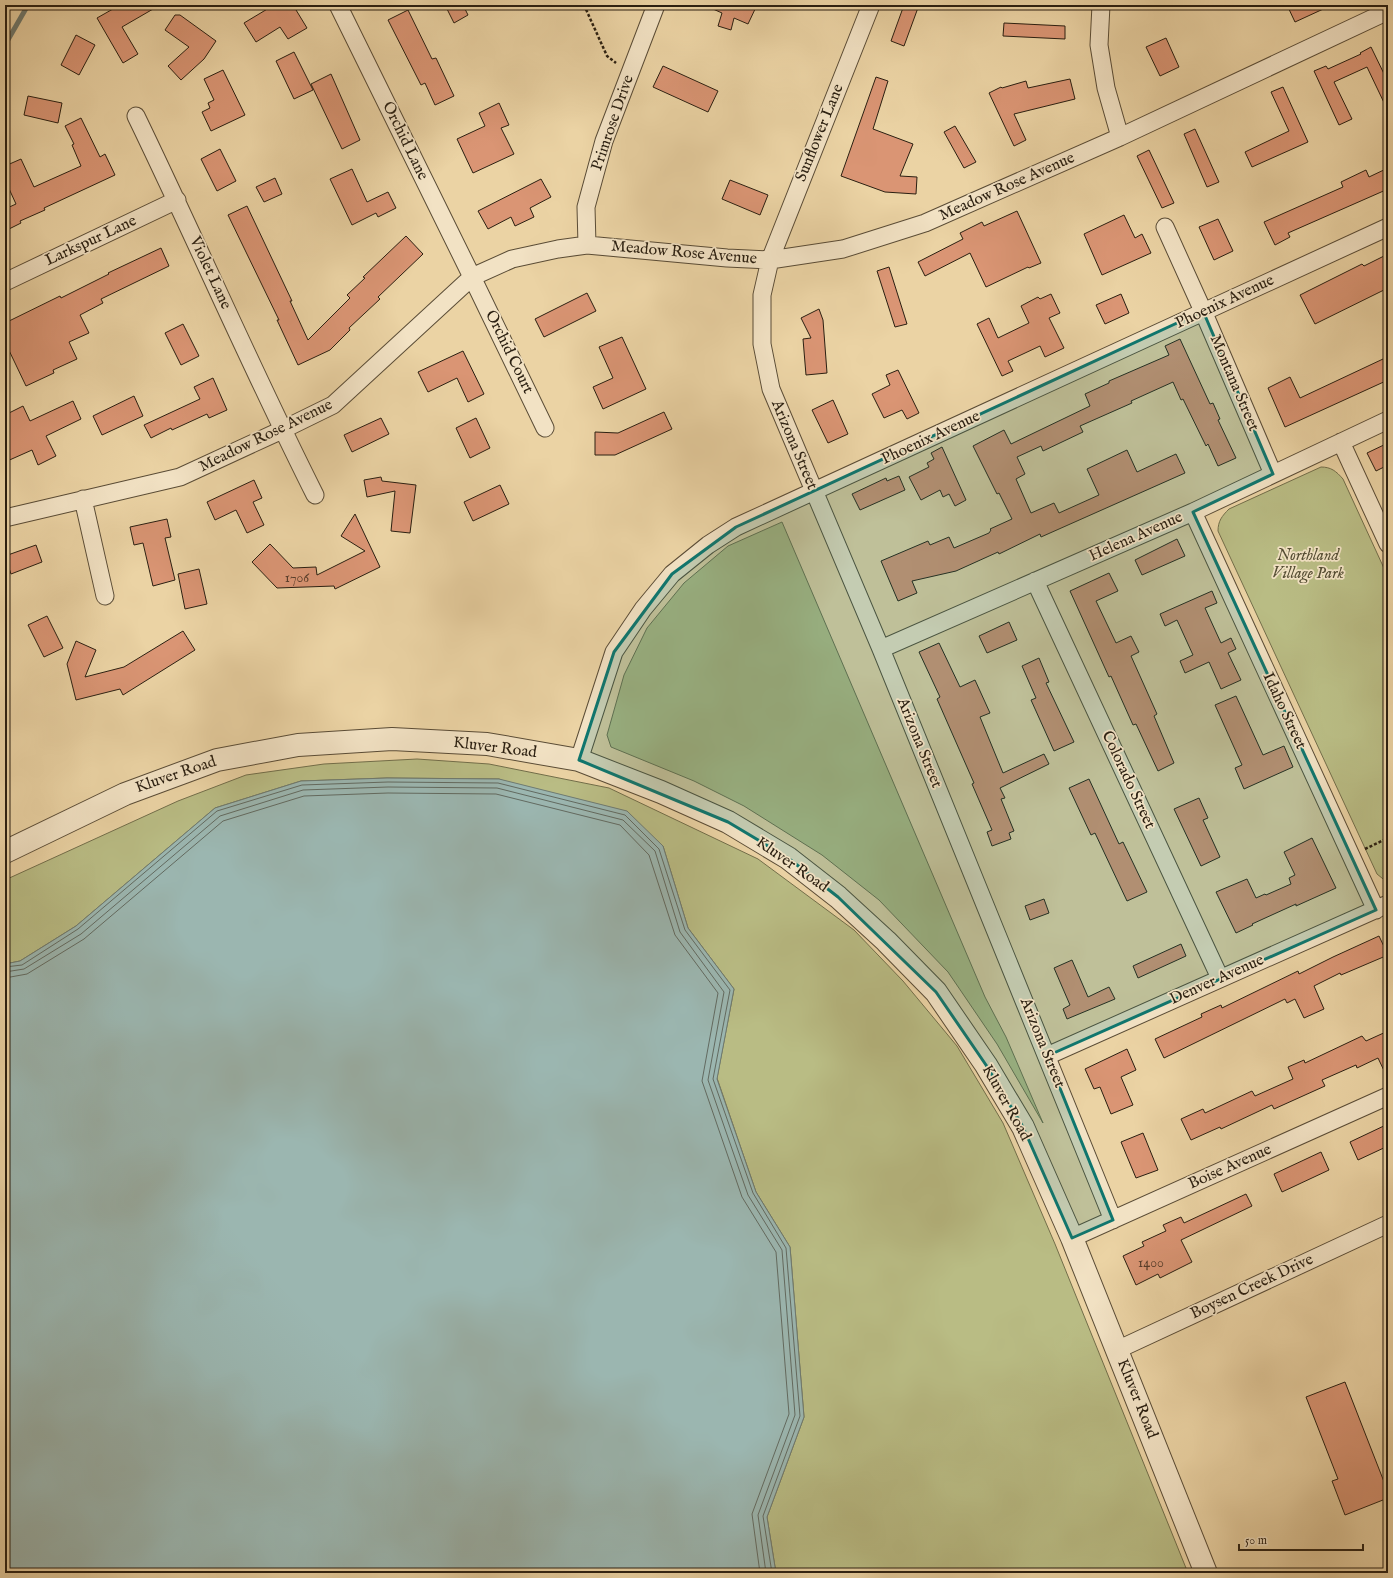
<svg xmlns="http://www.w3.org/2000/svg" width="1393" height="1578" font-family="'IM FELL English',serif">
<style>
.green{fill:#b9bc84;stroke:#726e4a}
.water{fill:#9bb6b0;stroke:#6e7a70}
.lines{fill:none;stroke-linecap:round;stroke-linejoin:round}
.shore{stroke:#626a60;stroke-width:1}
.stream{stroke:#6e7a70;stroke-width:5}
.building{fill:#da9574;stroke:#2a1f11}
.minor-casing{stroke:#5a4c36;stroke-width:19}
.tertiary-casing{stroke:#5a4c36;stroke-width:24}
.path{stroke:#2a1f11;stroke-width:2.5;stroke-dasharray:3 2;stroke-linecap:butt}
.minor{stroke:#f2e2c4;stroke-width:17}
.tertiary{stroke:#f2e2c4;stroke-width:22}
.marked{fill:#0f766e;fill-opacity:0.2;stroke:#0f766e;stroke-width:3;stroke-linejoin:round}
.labels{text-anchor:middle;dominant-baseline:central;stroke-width:3.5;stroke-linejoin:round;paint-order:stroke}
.number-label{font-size:14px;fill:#563c2a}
.street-label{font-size:16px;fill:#2a1f11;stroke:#f2e2c4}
.park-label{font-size:16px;font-style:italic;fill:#554e34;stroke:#f2e2c4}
</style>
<rect width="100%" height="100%" fill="#ebd3a4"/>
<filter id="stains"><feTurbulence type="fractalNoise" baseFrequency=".005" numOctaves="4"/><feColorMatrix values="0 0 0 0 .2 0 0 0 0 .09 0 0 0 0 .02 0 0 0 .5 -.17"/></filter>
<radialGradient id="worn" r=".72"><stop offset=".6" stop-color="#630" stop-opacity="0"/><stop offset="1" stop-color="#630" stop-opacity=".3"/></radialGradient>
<!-- green -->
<path class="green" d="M1321,467C1331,467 1336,471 1343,479L1388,577V883L1377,874L1218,531C1218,521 1222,516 1229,509Z
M782,522L985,997L1006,1037L1043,1123L997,1044L948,972L879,900L822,855L744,806L694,781L611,747L607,735L624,675L647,628L684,583L728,546Z
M417,759L489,764L609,788L758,859L854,930L903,981L957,1046L1003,1123L1055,1244L1188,1573H776L767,1517L804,1417L790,1247L756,1192L717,1078L734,989L688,928L663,846L499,779L387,778L301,781L215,808L76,926L20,961L5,964V880L178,801L246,775L324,764Z"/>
<!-- water -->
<path class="water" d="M387,778L499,779L627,811L663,846L688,928L734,989L717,1079L756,1192L790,1247L804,1417L767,1517L776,1573H5V964L20,961L76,926L215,808L301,781Z"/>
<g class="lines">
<!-- shore -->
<path class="shore" d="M5,967L22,965L78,929L217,811L302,785L388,782L498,783L625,815L659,849L685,930L730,990L713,1079L753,1193L786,1248L800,1416L763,1516L772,1573
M5,972L24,969L81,934L220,816L303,790L388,787L497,788L623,820L655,851L680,932L724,992L708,1080L748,1195L782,1250L795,1415L758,1515L766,1573
M5,978L27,974L84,939L223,821L304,796L388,793L496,794L620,825L649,855L675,935L718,993L702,1081L742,1197L776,1252L789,1414L752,1514L760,1573"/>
<!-- stream -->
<path class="stream" d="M5,45L28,5"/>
</g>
<!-- building -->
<path class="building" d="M120,5H160L122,27L138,54L123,63L97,18Z
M274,5H293L307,28L288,39L280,27L256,42L244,23Z
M455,5H463L468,15L454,23L447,9Z
M704,5H757L748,24L734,18L731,30L718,26L722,13Z
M904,5H919L904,46L891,41Z
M1287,5H1332L1295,22Z
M408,10L432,59L436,58L454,96L435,105L425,83L421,85L388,20Z
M175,15H180L216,41L204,59L181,80L168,66L189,47L165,30Z
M1004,23L1065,26V39L1003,36Z
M76,35L95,45L79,75L61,65Z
M1166,38L1179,67L1160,76L1146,47Z
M1371,47L1388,82V111L1367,67L1334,82L1352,119L1339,125L1314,71L1326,66L1328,69L1361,54L1360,53Z
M294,52L313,90L294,99L276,61Z
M663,66L718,91L708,112L653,87Z
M223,70L245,115L211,131L202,112L210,108L208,103L214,100L204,79Z
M331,74L360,140L342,149L311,84Z
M876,77L888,81L873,129L913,144L900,176L917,177L916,194L885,192L841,176Z
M1070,79L1075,99L1014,114L1026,140L1014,146L989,93L1001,87L1002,88L1026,81L1028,88Z
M1283,87L1308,142L1252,167L1245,152L1289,131L1271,92Z
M28,96L62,103L58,123L24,115Z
M499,103L509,125L501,128L514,154L473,173L457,139L485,126L479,113Z
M81,118L100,157L105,154L115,175L44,208L45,210L20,221L21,223L5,231V209L16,204L5,180V166L21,159L34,187L81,166L72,145L74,144L65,126Z
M955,126L976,162L964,168L944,132Z
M1195,129L1219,182L1207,187L1184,134Z
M220,149L236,181L217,191L201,159Z
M1149,150L1174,203L1162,208L1137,156Z
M1388,168V189L1288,233L1290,237L1275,245L1264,222L1343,187L1341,182L1366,170L1369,177Z
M352,169L367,202L388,192L396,208L378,217L376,213L352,225L330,179Z
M275,178L282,194L264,202L256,187Z
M541,179L551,197L530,208L534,217L515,226L511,217L488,229L478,211Z
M730,180L768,195L760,215L722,199Z
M247,206L292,301H290L308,340L350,298L347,295L365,278L363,277L406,236L423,254L378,297L380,299L349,328L350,330L330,350L298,365L277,320H279L228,215Z
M1017,211L1041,263L1029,268L1028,267L986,287L970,253L925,276L918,262L963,239L960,233L982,222L984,226Z
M1124,215L1135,238L1142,234L1151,253L1102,275L1084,234Z
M1218,219L1233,251L1214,260L1199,227Z
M161,248L169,266L101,299L103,303L80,315L89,333L69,342L77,359L53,370L54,373L26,386L5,342V323L60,296L61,298L109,274L108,273Z
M1388,254V288L1315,324L1300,295L1362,264L1364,266Z
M889,267L907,324L895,327L877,271Z
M587,293L596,311L544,337L535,319Z
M1051,294L1060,313L1049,318L1064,348L1045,357L1040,346L1008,361L1013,371L1002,376L977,324L989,318L998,338L1029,323L1021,306L1038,297L1040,299Z
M1121,294L1129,313L1105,324L1096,305Z
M819,309L823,320L827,373L806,375L803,339L811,338L801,318Z
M183,324L199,356L181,365L165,333Z
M622,337L646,389L603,409L593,387L613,378L599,347Z
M1180,339L1210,404L1213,403L1220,419L1218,420L1236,458L1218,466L1208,444L1206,446L1183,399L1181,400L1173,382L1131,401L1132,403L1080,426L1083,432L1043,451L1041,446L1017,457L1025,474L1016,479L1031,513L1054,503L1059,513L1099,495L1087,469L1127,450L1137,472L1176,454L1185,473L1041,537L1040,534L999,554L998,552L956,571L912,581L917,593L898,601L881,561L928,541L930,545L949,537L954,548L989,533L991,530L990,529L1012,519L999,493L997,494L973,446L1004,430L1011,444L1090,406L1085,394L1109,383V381L1169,355L1165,346Z
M463,351L484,394L468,402L457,378L428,392L418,372Z
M1383,359L1388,369V380L1285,427L1268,388L1290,377L1300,398Z
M898,370L919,413L907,419L902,410L884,418L872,394L890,385L886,375Z
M213,378L227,410L209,418L207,414L172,430L171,428L151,438L144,425L200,399L194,387Z
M134,396L143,416L102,435L93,416Z
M833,400L848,434L828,443L812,410Z
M73,401L81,419L46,436L56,456L38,465L32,450L5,462V415L23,406L30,421Z
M664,412L672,429L615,455H595V432L618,433Z
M381,418L389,434L352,452L344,435Z
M476,418L490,448L470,458L456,428Z
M1388,443V465L1376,471L1367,453Z
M942,447L966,500L955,506L949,494L943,497L940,490L921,500L909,477L929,467L927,463L934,459L931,453Z
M899,476L905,490L860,510L852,494L886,478L887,481Z
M381,477L382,481L416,485L410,533L391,531L395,491L367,497L364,480Z
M254,480L262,498L253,502L264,525L247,533L236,510L215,520L207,502Z
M500,485L509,504L473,521L464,502Z
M355,514L380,567L335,589L334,586L277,588L252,562L270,544L293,568L316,567L317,575L365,551L341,536Z
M167,519L171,537L165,538L175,580L153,586L143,543L134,545L130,527Z
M1177,539L1185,556L1142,575L1135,560Z
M36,545L42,562L11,574L5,556Z
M199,569L207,604L185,609L178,574Z
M1109,573L1118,591L1096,601L1116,643L1131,636L1139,652L1131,656L1157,714L1154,716L1174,763L1158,771L1136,724L1133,725L1111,676L1109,677L1070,591Z
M1212,591L1217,603L1205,608L1221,643L1231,638L1236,649L1228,653L1241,680L1221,689L1209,662L1185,673L1180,661L1193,655L1177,620L1165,626L1160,614Z
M47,616L63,648L44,657L28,625Z
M1009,622L1017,640L987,653L979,636Z
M183,631L195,650L123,695L120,689L76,700L67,664L76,641L96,650L85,677L124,667Z
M939,643L960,687L975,680L990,713L980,717L1003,773L1044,754L1049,764L1000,788L1005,798L1001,799L1014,831L1009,833L1011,839L992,846L987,832L992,830L972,784L974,783L937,699L940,697L919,652Z
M1039,658L1049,682L1046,683L1074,742L1054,751L1031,700L1036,698L1022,666Z
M1236,696L1263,755L1284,746L1293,767L1244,789L1235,768L1242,765L1215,705Z
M1089,779L1119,844L1123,842L1147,892L1127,901L1095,833L1091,835L1069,788Z
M1199,798L1208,818L1203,820L1220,857L1201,866L1174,809Z
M1312,838L1336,888L1296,906V904L1252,924L1253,925L1236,933L1216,892L1247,879L1256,898L1265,894L1266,895L1291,884L1289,878L1295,875L1284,852Z
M1044,899L1049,913L1030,920L1025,906Z
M1379,936L1388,955L1341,975L1340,973L1314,986L1324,1009L1304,1018L1295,999L1287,1003L1285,999L1164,1058L1155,1039L1202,1017L1201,1014L1221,1005L1222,1008L1298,971L1299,974L1333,957Z
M1181,944L1186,956L1138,978L1133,966Z
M1072,960L1088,997L1109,987L1115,999L1067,1019L1063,1009L1070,1005L1054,968Z
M1388,1031V1079L1378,1058L1357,1068L1356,1065L1322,1080L1325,1086L1274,1109L1272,1105L1221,1129L1220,1127L1191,1140L1181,1119L1203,1109L1205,1113L1252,1091L1255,1096L1293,1079L1288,1067L1304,1060L1305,1063L1362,1036L1366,1041Z
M1127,1049L1136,1070L1121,1077L1133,1105L1111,1114L1100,1087L1094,1089L1085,1069Z
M1388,1124V1146L1358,1160L1350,1142Z
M1143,1133L1158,1170L1136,1178L1121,1142Z
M1321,1152L1329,1170L1282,1192L1274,1174Z
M1246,1194L1252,1206L1181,1240L1192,1262L1160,1278L1158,1274L1136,1285L1123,1256L1144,1246L1142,1242L1166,1231L1163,1225L1181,1217L1184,1223Z
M1345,1382L1388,1492V1498L1345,1515L1332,1481L1338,1479L1306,1397Z"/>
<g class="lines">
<defs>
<path id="minor" d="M338,5L472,277L545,428
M871,5L770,260L762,295V344L771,389L881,649L1113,1220
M1101,5L1099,45L1106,88L1120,137
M136,116C197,242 252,370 315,495
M1165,227L1203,311L1273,474
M587,245L586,207L604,141L656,5
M5,282L177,200
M1341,442L1388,544
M83,499L105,596
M1193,512L1376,910
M5,518L180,477L282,430L333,405L472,277L512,259L558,249L587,245L727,258L770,260L843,249L925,223L1120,137L1388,11
M1035,581L1220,978
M881,649L1193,512L1388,420
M579,760L614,652L643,609L672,574L708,545L736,527L1388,227
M1047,1056L1388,904
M1072,1238L1388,1096
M1117,1350L1388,1224"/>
<path id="tertiary" d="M5,852L125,794L217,760L298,745L392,739L487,744L579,760L661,792L728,822L788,858L838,897L886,941L936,992L986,1065L1023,1127L1072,1238L1206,1573"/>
</defs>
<!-- minor casing -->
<use href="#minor" class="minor-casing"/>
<!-- tertiary casing -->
<use href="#tertiary" class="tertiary-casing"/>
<!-- path -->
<path class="path" d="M584,5L607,56L616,63
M1365,849L1388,838"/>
<!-- minor -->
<use href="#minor" class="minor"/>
<!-- tertiary -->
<use href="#tertiary" class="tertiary"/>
</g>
<!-- marked area -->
<path class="marked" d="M1203,311L1273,474L1193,512L1376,910L1047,1056L1113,1220L1072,1238L1023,1127L986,1065L936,992L838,897L788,858L728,822L579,760L614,652L672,574L736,527Z"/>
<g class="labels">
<!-- number labels -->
<g class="number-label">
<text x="297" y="578">1706</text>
<text x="1151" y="1263">1400</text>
</g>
<!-- street labels -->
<g class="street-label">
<text transform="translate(613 123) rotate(-71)">Primrose Drive</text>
<text transform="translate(820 133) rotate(-68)">Sunflower Lane</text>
<text transform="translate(405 141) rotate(64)">Orchid Lane</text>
<text transform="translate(1007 187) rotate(-24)">Meadow Rose Avenue</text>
<text transform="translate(91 241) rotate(-25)">Larkspur Lane</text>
<text transform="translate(684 253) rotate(5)">Meadow Rose Avenue</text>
<text transform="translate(210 273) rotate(65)">Violet Lane</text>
<text transform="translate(1225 302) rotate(-25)">Phoenix Avenue</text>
<text transform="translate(509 352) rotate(64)">Orchid Court</text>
<text transform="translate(1234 383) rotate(67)">Montana Street</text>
<text transform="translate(266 436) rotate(-26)">Meadow Rose Avenue</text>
<text transform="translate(931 438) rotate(-25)">Phoenix Avenue</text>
<text transform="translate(794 445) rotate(67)">Arizona Street</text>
<text transform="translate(1136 537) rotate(-24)">Helena Avenue</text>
<text transform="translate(1284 711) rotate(65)">Idaho Street</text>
<text transform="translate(919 743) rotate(68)">Arizona Street</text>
<text transform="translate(495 748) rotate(7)">Kluver Road</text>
<text transform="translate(176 775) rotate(-19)">Kluver Road</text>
<text transform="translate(1128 780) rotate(65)">Colorado Street</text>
<text transform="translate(792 865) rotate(35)">Kluver Road</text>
<text transform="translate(1217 980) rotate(-24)">Denver Avenue</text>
<text transform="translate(1042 1043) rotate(68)">Arizona Street</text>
<text transform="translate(1006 1103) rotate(61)">Kluver Road</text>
<text transform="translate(1230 1167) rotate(-24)">Boise Avenue</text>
<text transform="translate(1252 1287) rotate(-25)">Boysen Creek Drive</text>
<text transform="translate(1137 1399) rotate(68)">Kluver Road</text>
</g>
<!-- park labels -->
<g class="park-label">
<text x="1308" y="556">Northland<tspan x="1308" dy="18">Village Park</tspan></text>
</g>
</g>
<!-- margin -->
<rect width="1393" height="1578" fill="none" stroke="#ebd3a4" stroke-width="20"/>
<rect x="6" y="6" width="1381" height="1566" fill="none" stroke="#2a1f11" stroke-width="2"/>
<rect x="10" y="10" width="1373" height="1558" fill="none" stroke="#2a1f11"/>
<!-- scale -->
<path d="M1239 1544v6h124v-6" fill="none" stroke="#2a1f11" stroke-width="2"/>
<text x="1245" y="1544" font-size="12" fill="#2a1f11" stroke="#f2e2c4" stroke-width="3" paint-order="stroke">50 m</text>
<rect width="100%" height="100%" filter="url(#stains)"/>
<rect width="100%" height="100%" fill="url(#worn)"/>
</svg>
